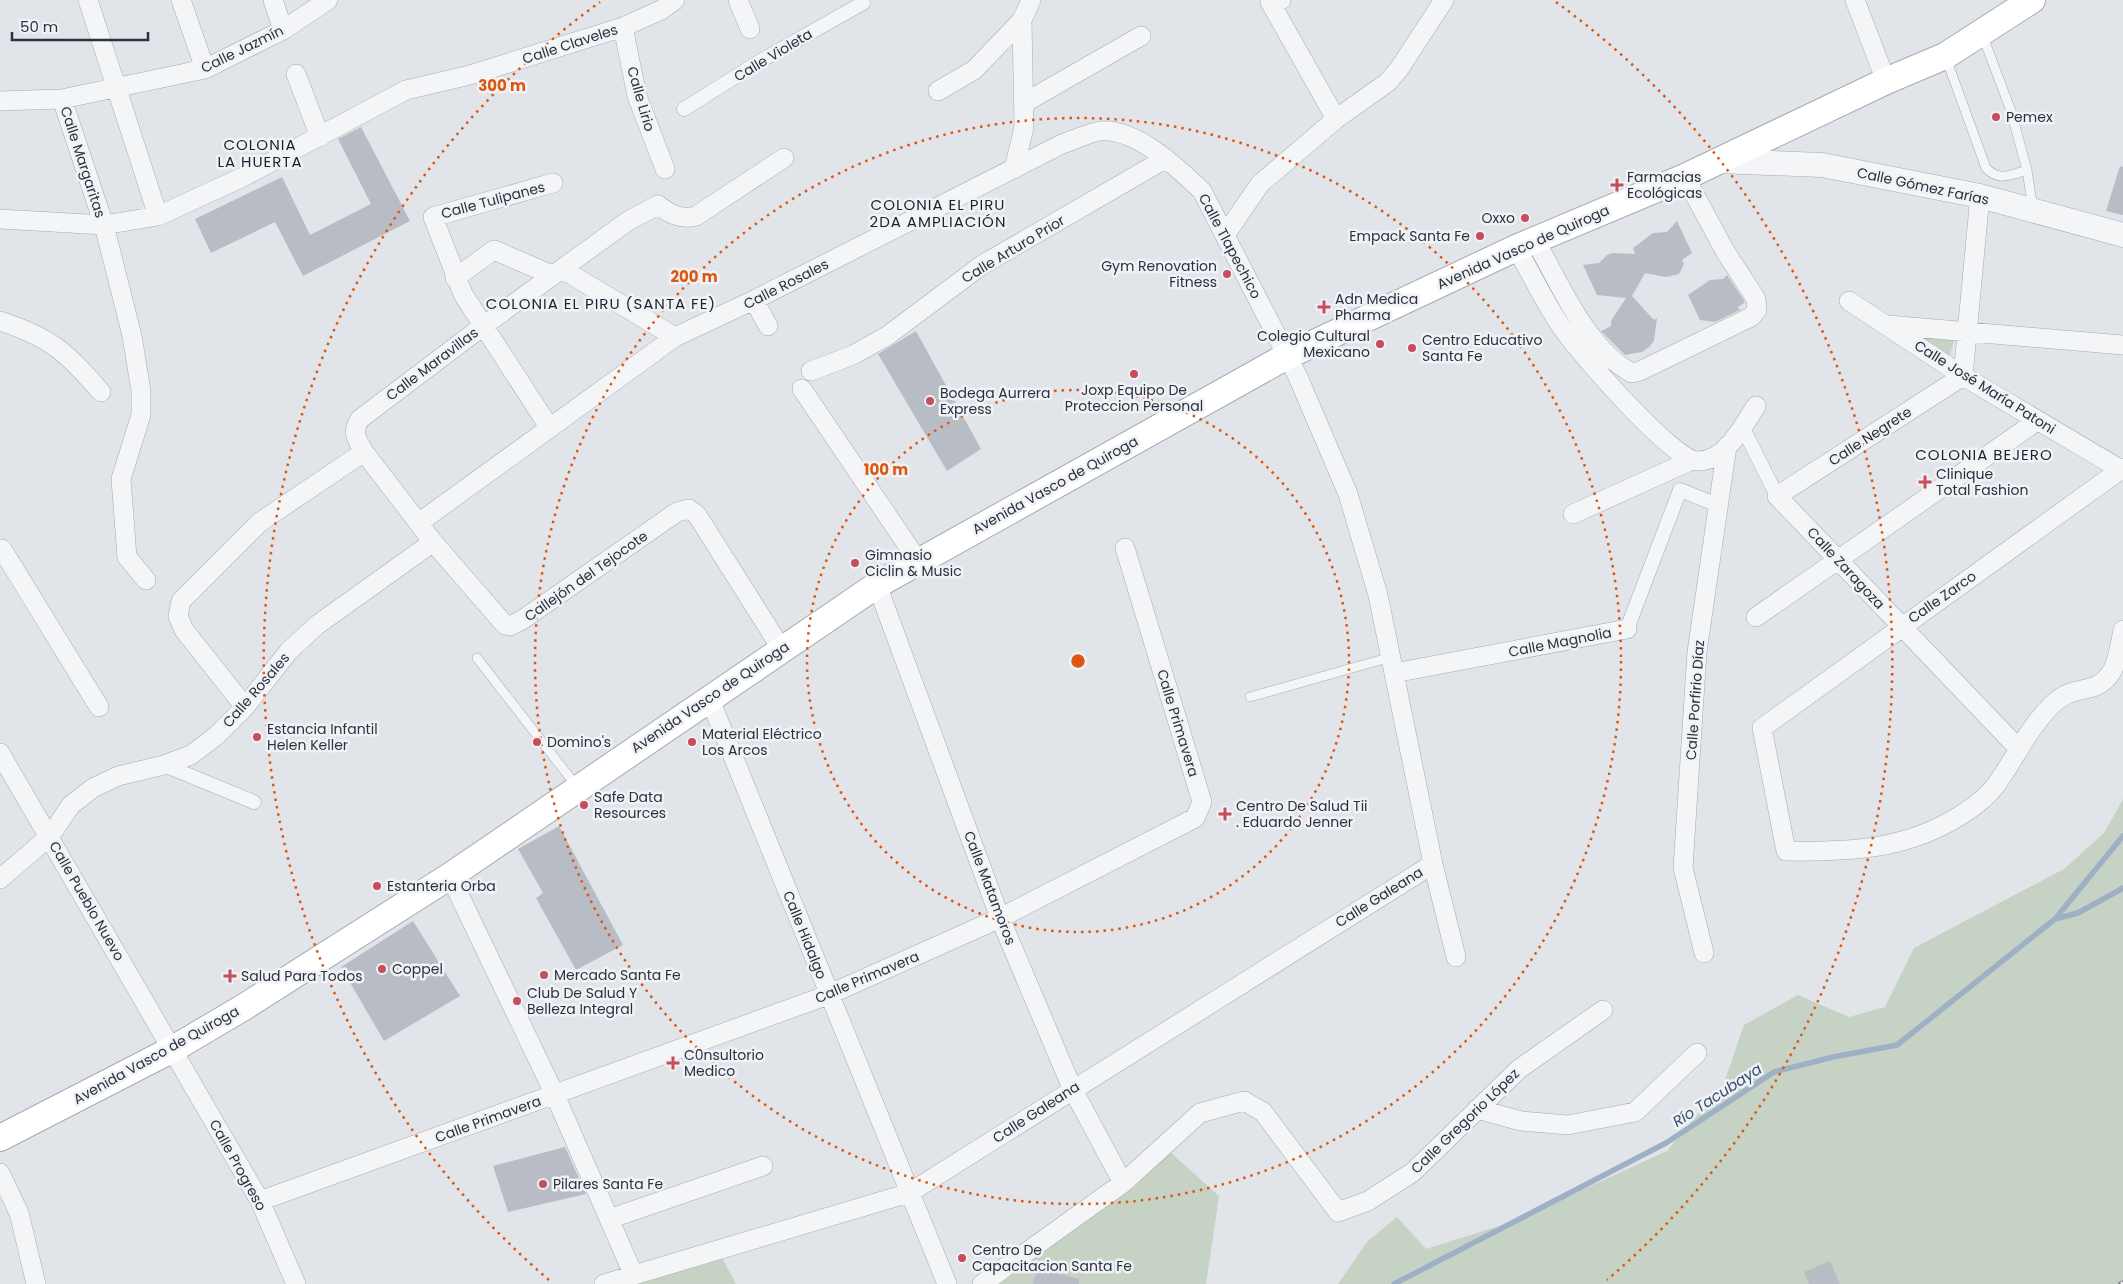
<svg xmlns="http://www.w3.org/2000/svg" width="2123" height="1284" font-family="Poppins,sans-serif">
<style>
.green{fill:#c6d2c3}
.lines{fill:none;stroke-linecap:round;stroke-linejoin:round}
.stream{stroke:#9eb0c6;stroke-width:5.5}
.building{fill:#b8bdc5}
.service-casing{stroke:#a6abb3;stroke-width:10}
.pedestrian-casing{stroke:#a6abb3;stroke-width:15}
.minor-casing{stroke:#a6abb3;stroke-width:20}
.tertiary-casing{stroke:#a6abb3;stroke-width:25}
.secondary-casing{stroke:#a6abb3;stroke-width:28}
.service{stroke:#f3f5f7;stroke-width:9}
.pedestrian{stroke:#f3f5f7;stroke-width:14}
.minor{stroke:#f3f5f7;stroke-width:19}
.tertiary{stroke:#f3f5f7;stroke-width:24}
.secondary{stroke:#fff;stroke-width:26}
.rail-casing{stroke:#7b8391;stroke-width:5.5}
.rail{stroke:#f0f2f6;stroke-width:4;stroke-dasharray:11;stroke-linecap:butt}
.ring{fill:none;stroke:#de570f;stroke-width:2.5;stroke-dasharray:2.5 5}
.poi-dot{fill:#c54e5b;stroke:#f0f2f6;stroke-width:2}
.labels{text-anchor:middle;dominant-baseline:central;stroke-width:5;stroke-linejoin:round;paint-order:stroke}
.street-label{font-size:14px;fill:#2a313f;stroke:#f0f2f6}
.poi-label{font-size:14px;fill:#2a313f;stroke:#f0f2f6;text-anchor:start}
.neighbourhood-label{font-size:15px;letter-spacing:1px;fill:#1c2230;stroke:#f0f2f6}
.water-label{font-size:15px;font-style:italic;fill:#374e70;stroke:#f0f2f6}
.centre{fill:#de570f;stroke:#f0f2f6;stroke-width:2.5}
.ring-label{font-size:15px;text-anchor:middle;font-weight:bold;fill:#de570f;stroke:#f0f2f6;stroke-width:5;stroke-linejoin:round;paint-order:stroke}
</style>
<rect width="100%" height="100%" fill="#e1e4e9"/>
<!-- green -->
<path class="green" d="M1924,330L1956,334L1948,362L1920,344Z
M2123,799V1284H1338L1367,1242L1397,1217L1426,1249L1512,1222L1667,1151L1724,1083L1744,1025L1798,995L1849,1017L1885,1007L1914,948L2064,869L2104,833Z
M1169,1151L1219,1196L1206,1284H999L1136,1186Z
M721,1256L736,1284H634Z"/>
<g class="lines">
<!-- stream -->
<path class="stream" d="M2055,919L2078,913L2123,888
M1394,1284L1666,1143L1774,1072L1833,1057L1897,1045L2055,919L2123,836"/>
</g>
<!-- building -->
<path class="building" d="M361,127L410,221L303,276L275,222L211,253L195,219L282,177L310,235L371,204L338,139Z
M2120,166L2123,167V215L2106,211Z
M1677,221L1692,253L1682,260L1684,264L1679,274L1666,277L1645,273L1632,296L1654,320L1657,318L1654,341L1649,347L1642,352L1625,355L1601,331L1611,326V321L1626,298L1597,295L1583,265L1599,263L1607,255L1613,253L1635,254L1633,248L1653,233L1667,232Z
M1727,275L1745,302L1738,307L1740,310L1715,322L1700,320L1688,295L1710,280L1723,279Z
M916,331L981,449L947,471L878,354Z
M559,826L623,945L576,970L536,898L543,893L518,849Z
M413,921L460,996L384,1041L341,967Z
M565,1147L586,1194L508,1212L493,1166Z
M1830,1261L1840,1284H1809L1804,1272Z
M1037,1268L1079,1279V1284H1033Z"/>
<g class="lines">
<defs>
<path id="service" d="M1946,58L1986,168C1999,182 2011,175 2027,170L2011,111L1982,34
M2027,170L2033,209
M477,658L578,788
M1250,697L1391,657"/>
<path id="pedestrian" d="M684,109L762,60L863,3
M1742,426L1777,496
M1627,629L1680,490L1720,506
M164,765L254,802"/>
<path id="minor" d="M88,0L158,216
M181,0L205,69
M273,0L283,30
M738,0L750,29
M1281,0L1270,2L1336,119
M1855,0L1886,81
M623,27L637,96L665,169
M296,74L320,137
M938,91L974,70L1022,20
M62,99L104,225L132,336L141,391V415L121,479L127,557L146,580
M0,101L62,99L205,69L283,30L328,0
M1024,103L1141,36
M1014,169L1024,127L1022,20L1031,0
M1980,196L1963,376L1777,496L2018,748
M0,219L104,225L158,216L243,177L406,90L470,75L623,27L661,10L675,0
M1225,235L1260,184L1336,119L1388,82L1399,69L1444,0
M1535,240C1559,282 1587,350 1632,373L1640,371L1751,317L1757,310L1756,299L1725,251L1685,177
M1516,248C1533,276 1548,310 1568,336C1585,358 1674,462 1698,461C1726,461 1743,426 1756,406
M562,269L675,337
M455,278L494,250L552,275
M754,300L768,326
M1849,301L1963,376L2123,471
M0,321C52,338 66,352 101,392
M1888,325L2123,345
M811,371L853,355L887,336L982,265L1165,159
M802,389L918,561
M549,427L463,294L433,217L553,183
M2123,468L1762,728L1786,851C1850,852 1906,850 1961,815C1974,807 1987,797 1996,785C2016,757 2029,726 2055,702C2066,692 2077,691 2090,688C2117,681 2118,653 2123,630
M1573,514L1690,461
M420,522L675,337L754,300L1062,144C1074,140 1088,133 1100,131C1136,128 1178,168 1202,191L1298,377L1348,494L1378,595L1433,864L1456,957
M0,551L2,549L99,707
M877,585L1000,918L1072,1088L1123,1183
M1756,617L2037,421
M781,648L697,515L689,509L677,512L522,620L510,626L505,625L433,542L364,452C357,440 351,432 360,419L483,326L628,221L658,205C670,214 680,220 696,216L784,158
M1394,673L1627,629
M709,697L947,1284
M245,707L184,630L178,616L181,601L260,522L364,452
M0,753L260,1201L296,1284
M450,876L555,1095L634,1276
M0,879L50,836L71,805L93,788L118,776L164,765L191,755L216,736L245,707L288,652L317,625L433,542
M1704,953L1683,868L1697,652L1727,446
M1477,1109L1521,1121L1568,1125L1635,1112L1697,1053
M0,1173L19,1213L36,1284
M260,1201L828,995L1000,918L1195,818L1202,802L1125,548
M609,1219L763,1166
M604,1284L909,1193L1433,864
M982,1284L1123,1183L1200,1113L1244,1101L1263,1112L1338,1212L1368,1201L1413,1172L1519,1069L1603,1010"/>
<path id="tertiary" d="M1719,161L1822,165L1980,196L2123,235"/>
<path id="secondary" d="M0,1138L173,1049L244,1007L450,876L877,585L1287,356L1516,248L1685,177L1886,81L1945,56L2032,0"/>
</defs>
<!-- service casing -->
<use href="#service" class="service-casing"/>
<!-- pedestrian casing -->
<use href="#pedestrian" class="pedestrian-casing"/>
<!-- minor casing -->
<use href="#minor" class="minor-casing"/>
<!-- tertiary casing -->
<use href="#tertiary" class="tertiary-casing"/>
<!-- secondary casing -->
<use href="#secondary" class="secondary-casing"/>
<!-- service -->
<use href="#service" class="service"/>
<!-- pedestrian -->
<use href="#pedestrian" class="pedestrian"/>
<!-- minor -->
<use href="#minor" class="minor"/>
<!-- tertiary -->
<use href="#tertiary" class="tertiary"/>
<!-- secondary -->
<use href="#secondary" class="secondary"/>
<defs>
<path id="rail" d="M2121,1284L2123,1283"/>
</defs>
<!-- rail casing -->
<use href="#rail" class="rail-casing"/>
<!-- rail -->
<use href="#rail" class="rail"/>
</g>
<!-- distance rings -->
<g class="ring">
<circle cx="1078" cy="661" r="271"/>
<circle cx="1078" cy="661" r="543"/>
<path d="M549 1280A814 814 0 0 1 600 2M1556 2A814 814 0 0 1 1607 1280"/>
</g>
<!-- markers -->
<g class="poi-dot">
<circle cx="1996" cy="117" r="5"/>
<path d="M1614.5 177.5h5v5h5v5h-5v5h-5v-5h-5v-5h5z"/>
<circle cx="1525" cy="218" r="5"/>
<circle cx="1480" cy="236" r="5"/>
<circle cx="1227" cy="274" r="5"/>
<path d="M1321.5 299.5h5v5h5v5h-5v5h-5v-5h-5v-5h5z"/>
<circle cx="1380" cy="344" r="5"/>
<circle cx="1412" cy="348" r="5"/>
<circle cx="1134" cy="374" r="5"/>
<circle cx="930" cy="401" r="5"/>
<path d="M1922.5 474.5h5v5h5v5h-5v5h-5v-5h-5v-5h5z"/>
<circle cx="855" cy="563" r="5"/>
<circle cx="257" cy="737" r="5"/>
<circle cx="537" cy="742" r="5"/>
<circle cx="692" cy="742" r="5"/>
<circle cx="584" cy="805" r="5"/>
<path d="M1222.5 806.5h5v5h5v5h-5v5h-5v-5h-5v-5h5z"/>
<circle cx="377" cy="886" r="5"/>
<circle cx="382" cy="969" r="5"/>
<circle cx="544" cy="975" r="5"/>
<path d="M227.5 968.5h5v5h5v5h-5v5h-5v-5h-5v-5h5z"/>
<circle cx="517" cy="1001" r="5"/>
<path d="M670.5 1055.5h5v5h5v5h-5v5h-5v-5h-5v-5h5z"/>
<circle cx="543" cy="1184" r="5"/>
<circle cx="962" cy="1258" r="5"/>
</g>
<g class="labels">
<!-- street labels -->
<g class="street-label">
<text transform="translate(570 44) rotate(-18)">Calle Claveles</text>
<text transform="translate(242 49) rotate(-26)">Calle Jazmín</text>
<text transform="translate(773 55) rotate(-31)">Calle Violeta</text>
<text transform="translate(641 99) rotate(74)">Calle Lirio</text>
<text transform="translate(83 162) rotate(72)">Calle Margaritas</text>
<text transform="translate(1923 186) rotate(12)">Calle Gómez Farías</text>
<text transform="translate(493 200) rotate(-15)">Calle Tulipanes</text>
<text transform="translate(1230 246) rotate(62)">Calle Tlapechico</text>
<text transform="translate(1523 247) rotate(-24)">Avenida Vasco de Quiroga</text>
<text transform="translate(1013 249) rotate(-31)">Calle Arturo Prior</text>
<text transform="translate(786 284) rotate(-27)">Calle Rosales</text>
<text transform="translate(432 364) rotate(-37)">Calle Maravillas</text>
<text transform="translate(1985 387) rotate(32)">Calle José María Patoni</text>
<text transform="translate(1870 436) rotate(-33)">Calle Negrete</text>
<text transform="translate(1055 485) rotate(-29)">Avenida Vasco de Quiroga</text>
<text transform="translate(1846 568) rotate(47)">Calle Zaragoza</text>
<text transform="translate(586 576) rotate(-35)">Callejón del Tejocote</text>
<text transform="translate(1942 597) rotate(-35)">Calle Zarco</text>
<text transform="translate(1560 642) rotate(-11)">Calle Magnolia</text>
<text transform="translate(256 690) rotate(-49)">Calle Rosales</text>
<text transform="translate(710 697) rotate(-34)">Avenida Vasco de Quiroga</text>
<text transform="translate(1695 700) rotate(-86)">Calle Porfirio Díaz</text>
<text transform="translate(1178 723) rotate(73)">Calle Primavera</text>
<text transform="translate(990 888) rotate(69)">Calle Matamoros</text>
<text transform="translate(1379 897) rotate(-32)">Calle Galeana</text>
<text transform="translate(87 901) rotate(60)">Calle Pueblo Nuevo</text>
<text transform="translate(805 935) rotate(68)">Calle Hidalgo</text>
<text transform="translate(867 977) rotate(-23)">Calle Primavera</text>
<text transform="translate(156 1055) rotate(-29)">Avenida Vasco de Quiroga</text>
<text transform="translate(1036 1112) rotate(-33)">Calle Galeana</text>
<text transform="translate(488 1119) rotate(-20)">Calle Primavera</text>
<text transform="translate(1465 1121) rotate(-44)">Calle Gregorio López</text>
<text transform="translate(238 1165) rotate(61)">Calle Progreso</text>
</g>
<!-- poi labels -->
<g class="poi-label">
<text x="2006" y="117">Pemex</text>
<text x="1627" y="177">Farmacias<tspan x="1627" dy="16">Ecológicas</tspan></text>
<text x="1515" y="218" text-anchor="end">Oxxo</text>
<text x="1470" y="236" text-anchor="end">Empack Santa Fe</text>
<text x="1217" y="266" text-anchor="end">Gym Renovation<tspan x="1217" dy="16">Fitness</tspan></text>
<text x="1335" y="299">Adn Medica<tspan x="1335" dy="16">Pharma</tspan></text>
<text x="1370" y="336" text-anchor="end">Colegio Cultural<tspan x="1370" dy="16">Mexicano</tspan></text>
<text x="1422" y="340">Centro Educativo<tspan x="1422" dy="16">Santa Fe</tspan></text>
<text x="1134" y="390" text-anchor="middle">Joxp Equipo De<tspan x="1134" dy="16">Proteccion Personal</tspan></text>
<text x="940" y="393">Bodega Aurrera<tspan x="940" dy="16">Express</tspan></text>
<text x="1936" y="474">Clinique<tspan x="1936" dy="16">Total Fashion</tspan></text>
<text x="865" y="555">Gimnasio<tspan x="865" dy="16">Ciclin &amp; Music</tspan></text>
<text x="267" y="729">Estancia Infantil<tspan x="267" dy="16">Helen Keller</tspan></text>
<text x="702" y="734">Material Eléctrico<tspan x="702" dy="16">Los Arcos</tspan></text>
<text x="547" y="742">Domino's</text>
<text x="594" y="797">Safe Data<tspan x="594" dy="16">Resources</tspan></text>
<text x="1236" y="806">Centro De Salud Tii<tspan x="1236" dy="16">. Eduardo Jenner</tspan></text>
<text x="387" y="886">Estanteria Orba</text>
<text x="392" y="969">Coppel</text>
<text x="554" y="975">Mercado Santa Fe</text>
<text x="241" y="976">Salud Para Todos</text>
<text x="527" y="993">Club De Salud Y<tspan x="527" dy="16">Belleza Integral</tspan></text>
<text x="684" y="1055">C0nsultorio<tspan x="684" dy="16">Medico</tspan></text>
<text x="553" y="1184">Pilares Santa Fe</text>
<text x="972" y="1250">Centro De<tspan x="972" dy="16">Capacitacion Santa Fe</tspan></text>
</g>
<!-- neighbourhood labels -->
<g class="neighbourhood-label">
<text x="260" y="144">COLONIA<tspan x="260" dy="17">LA HUERTA</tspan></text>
<text x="938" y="204">COLONIA EL PIRU<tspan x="938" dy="17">2DA AMPLIACIÓN</tspan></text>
<text x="601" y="303">COLONIA EL PIRU (SANTA FE)</text>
<text x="1984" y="454">COLONIA BEJERO</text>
</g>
<!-- water labels -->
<g class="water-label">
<text transform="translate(1717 1095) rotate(-33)">Río Tacubaya</text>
</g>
</g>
<circle cx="1078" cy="661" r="8" class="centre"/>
<g class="ring-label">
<text x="502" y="91">300 m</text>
<text x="694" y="282">200 m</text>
<text x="886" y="475">100 m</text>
</g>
<!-- scale -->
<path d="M12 32v8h136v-8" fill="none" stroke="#2a313f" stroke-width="2.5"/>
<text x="20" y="32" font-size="15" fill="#2a313f" stroke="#f0f2f6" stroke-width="4" paint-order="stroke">50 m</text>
</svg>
